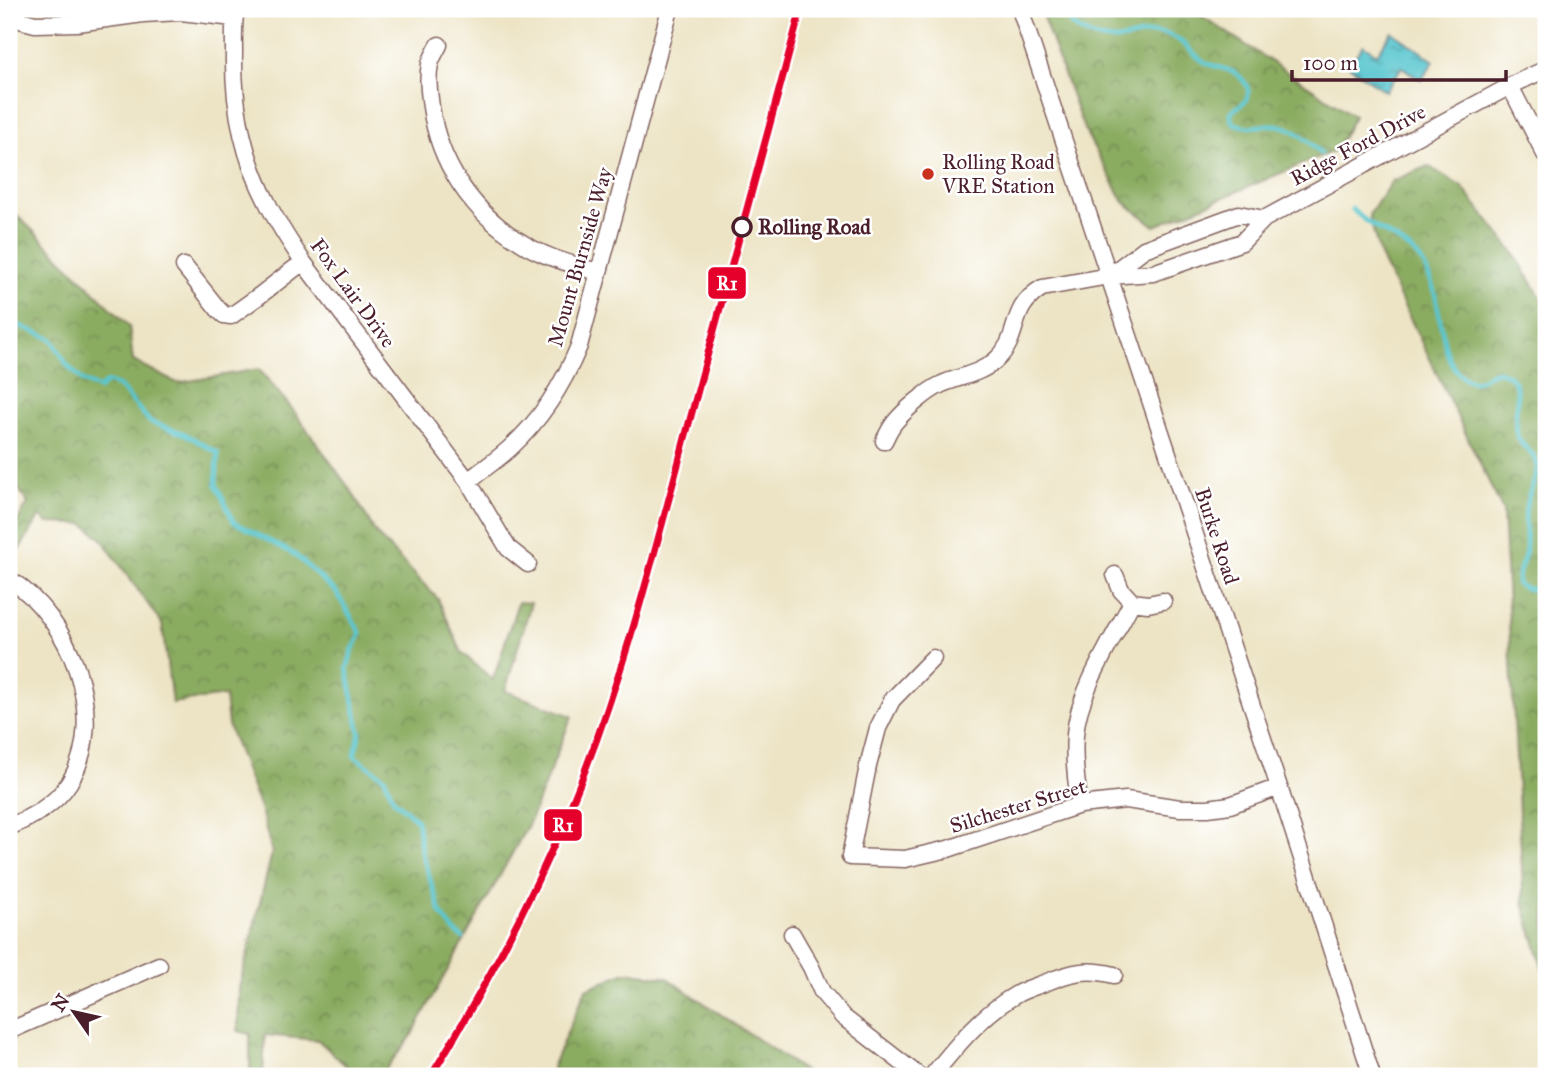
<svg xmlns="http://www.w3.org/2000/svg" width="1555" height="1085" font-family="'IM FELL Great Primer',serif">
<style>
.forest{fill:url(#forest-crowns);stroke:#6a6646;stroke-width:2}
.water{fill:url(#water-ripples);stroke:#52727d;stroke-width:2}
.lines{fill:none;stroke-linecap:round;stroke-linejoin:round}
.stream{stroke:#59c6cf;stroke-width:4.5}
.minor-casing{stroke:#836461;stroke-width:19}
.minor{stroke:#fff;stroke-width:16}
.rail-1-casing{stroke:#fff;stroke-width:12}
.rail-1{stroke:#e4002b;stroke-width:7}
.poi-dot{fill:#c8321e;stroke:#fff;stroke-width:2.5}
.stop-dot{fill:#fff;stroke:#4a1f2b;stroke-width:3.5}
.labels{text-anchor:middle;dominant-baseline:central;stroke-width:5;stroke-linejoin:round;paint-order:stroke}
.street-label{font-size:21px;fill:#4a1f2b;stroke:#fff}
.poi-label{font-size:21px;fill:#4a1f2b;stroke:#fff;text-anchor:start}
.stop-label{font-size:21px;font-weight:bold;fill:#4a1f2b;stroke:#fff;text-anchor:start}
.line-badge{stroke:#fff;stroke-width:2.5}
.badge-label{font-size:19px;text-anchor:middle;font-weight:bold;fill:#fff}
</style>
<defs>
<pattern id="forest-crowns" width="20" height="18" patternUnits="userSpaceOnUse" patternTransform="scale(1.75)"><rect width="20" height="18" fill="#8aac61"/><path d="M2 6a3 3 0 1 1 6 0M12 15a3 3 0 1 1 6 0" fill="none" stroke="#738b50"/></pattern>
<pattern id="water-ripples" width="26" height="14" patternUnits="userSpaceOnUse" patternTransform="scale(1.75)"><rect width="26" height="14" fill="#59c6cf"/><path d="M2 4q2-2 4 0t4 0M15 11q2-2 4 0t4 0" fill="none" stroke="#4ca0a8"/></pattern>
</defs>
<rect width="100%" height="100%" fill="#fff"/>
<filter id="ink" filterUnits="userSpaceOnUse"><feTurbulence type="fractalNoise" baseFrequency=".0143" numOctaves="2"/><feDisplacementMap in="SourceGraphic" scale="14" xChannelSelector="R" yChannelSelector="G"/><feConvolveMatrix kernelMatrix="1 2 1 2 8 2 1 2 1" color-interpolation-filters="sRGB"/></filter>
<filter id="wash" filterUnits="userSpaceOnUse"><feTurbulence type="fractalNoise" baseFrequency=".00686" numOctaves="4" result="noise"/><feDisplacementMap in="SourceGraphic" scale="28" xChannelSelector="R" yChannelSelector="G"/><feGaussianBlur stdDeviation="1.57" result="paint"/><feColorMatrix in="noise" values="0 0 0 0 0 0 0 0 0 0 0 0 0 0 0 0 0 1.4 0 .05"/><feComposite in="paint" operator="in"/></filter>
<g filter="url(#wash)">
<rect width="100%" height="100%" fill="#ede4c5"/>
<!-- forest -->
<path class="forest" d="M1040,9H1191L1354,116L1336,150L1155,226L1124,202L1084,129Z
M1428,166L1462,187L1514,253L1546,306V979L1524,907L1503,511L1380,256L1369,215L1392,181Z
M9,207L129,326L133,361L177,383L259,369L293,410L352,492L377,535L438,599L462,653L493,680L518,602L531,603L505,691L572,716L529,823L410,1038L380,1076H357L318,1040L265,1035L263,1076H250V1034L238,1031L239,989L272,853L262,814L228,725L225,696L172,703L162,624L101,538L84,524L48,523L40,516L9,566V535L28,503L9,475Z
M626,972L667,978L804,1071L808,1076H554L553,1065L586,989Z"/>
<!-- water -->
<path class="water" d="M1392,32L1434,61L1421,80L1402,67L1385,91L1349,66L1363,45L1377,54Z"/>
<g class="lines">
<!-- stream -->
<path class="stream" d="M1066,9C1068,13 1069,20 1072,24C1080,34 1104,42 1116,40C1135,38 1151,29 1169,35C1183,39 1192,54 1203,61C1211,66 1220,67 1228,70C1239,73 1252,86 1247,98C1244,104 1236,108 1231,112V118L1233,123C1246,128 1254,127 1267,125C1288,122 1308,139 1321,154
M1352,209C1371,230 1410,241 1423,264C1436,286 1438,311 1443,335C1445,346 1447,357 1453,366C1478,400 1485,366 1502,372C1529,382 1510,416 1517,435C1521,448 1535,452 1537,465C1539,474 1529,491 1527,501C1523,518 1527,532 1526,549C1525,561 1517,571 1517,584C1530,593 1534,587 1546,589
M9,321L52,339L67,365L83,381L99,389L107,382L120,387L150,422L185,434L218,453L216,484L234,522L294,554L336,592L361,634L352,651L347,669L360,733L354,756L385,778L393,799L417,820L422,854L441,913L454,931L463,938
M1546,668L1542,669L1541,681L1546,687"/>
</g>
</g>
<g filter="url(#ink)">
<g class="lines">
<defs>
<path id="minor" d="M236,9C233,23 234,37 234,52C233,103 243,156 267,202C277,223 290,242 303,262L468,481L508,548L528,564
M1020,9L1279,787L1372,1076
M9,17L35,24L77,23L143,14L181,12L234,18
M439,45C436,51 432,57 430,64C427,79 429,92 431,107C439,163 471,211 519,241C543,257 571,264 598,272
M1510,86L1546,156
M184,266L218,309L224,315L231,316L259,296L303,262
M1109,276L1144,249L1239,214L1264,219
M884,441C887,435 890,428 895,422C905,410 927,391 942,384C961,376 980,374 996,360C1022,337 1007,309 1042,288L1109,276L1153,273L1242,242L1264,219L1510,86L1546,69
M468,481C482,470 497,460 510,448C542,419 563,385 579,346L670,9
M1115,575L1121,590L1132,602L1148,604L1163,601
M9,579C70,617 110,718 69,783C55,805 32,817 9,827
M933,658L892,700L878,728L868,766L850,857L905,859L948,849L1080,805L1126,800L1180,808H1208L1230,805L1279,787
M1080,805C1076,782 1073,759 1075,735C1078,692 1112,641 1132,602
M792,934L811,967L822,992L843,1017L919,1076
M9,1031L159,965
M932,1076C957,1045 982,1014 1017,994C1026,989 1037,986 1047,982C1072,972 1087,968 1114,975"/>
</defs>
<!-- minor casing -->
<use href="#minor" class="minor-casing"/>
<!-- minor -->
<use href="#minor" class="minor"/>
<defs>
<path id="rail-1" d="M431,1076C484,990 531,901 570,808C620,689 652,563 685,438C724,295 762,152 801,9"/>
</defs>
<!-- rail-1 casing -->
<use href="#rail-1" class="rail-1-casing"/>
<!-- rail-1 -->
<use href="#rail-1" class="rail-1"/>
</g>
</g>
<!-- markers -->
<circle class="poi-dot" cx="928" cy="174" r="7"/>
<circle class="stop-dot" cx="742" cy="227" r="9"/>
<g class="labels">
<!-- street labels -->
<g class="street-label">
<text transform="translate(1358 145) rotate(-28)">Ridge Ford Drive</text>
<text transform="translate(580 257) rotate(-74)">Mount Burnside Way</text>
<text transform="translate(353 293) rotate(54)">Fox Lair Drive</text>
<text transform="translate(1217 536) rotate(72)">Burke Road</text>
<text transform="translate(1018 806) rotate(-17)">Silchester Street</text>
</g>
<!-- poi labels -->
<g class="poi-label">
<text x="942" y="162">Rolling Road<tspan x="942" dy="24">VRE Station</tspan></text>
</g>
<!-- stop labels -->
<g class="stop-label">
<text x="758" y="227">Rolling Road</text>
</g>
</g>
<g class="line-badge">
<rect x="707" y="266" width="40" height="34" rx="7" fill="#e4002b"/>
<rect x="543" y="808" width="40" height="34" rx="7" fill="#e4002b"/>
</g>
<g class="badge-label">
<text x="727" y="290">R1</text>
<text x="563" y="832">R1</text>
</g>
<!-- margin -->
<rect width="1555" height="1085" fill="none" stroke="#fff" stroke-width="35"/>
<!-- north arrow -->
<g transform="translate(74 1012) rotate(304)" stroke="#ffffff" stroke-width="5" paint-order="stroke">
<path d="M0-5L12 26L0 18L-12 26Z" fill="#4a1f2b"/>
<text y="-10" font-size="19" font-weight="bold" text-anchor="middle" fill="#4a1f2b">N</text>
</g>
<!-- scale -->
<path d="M1292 70v10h214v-10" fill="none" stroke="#4a1f2b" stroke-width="3.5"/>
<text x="1303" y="70" font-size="21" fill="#4a1f2b" stroke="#ffffff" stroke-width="5" paint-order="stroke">100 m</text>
</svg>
